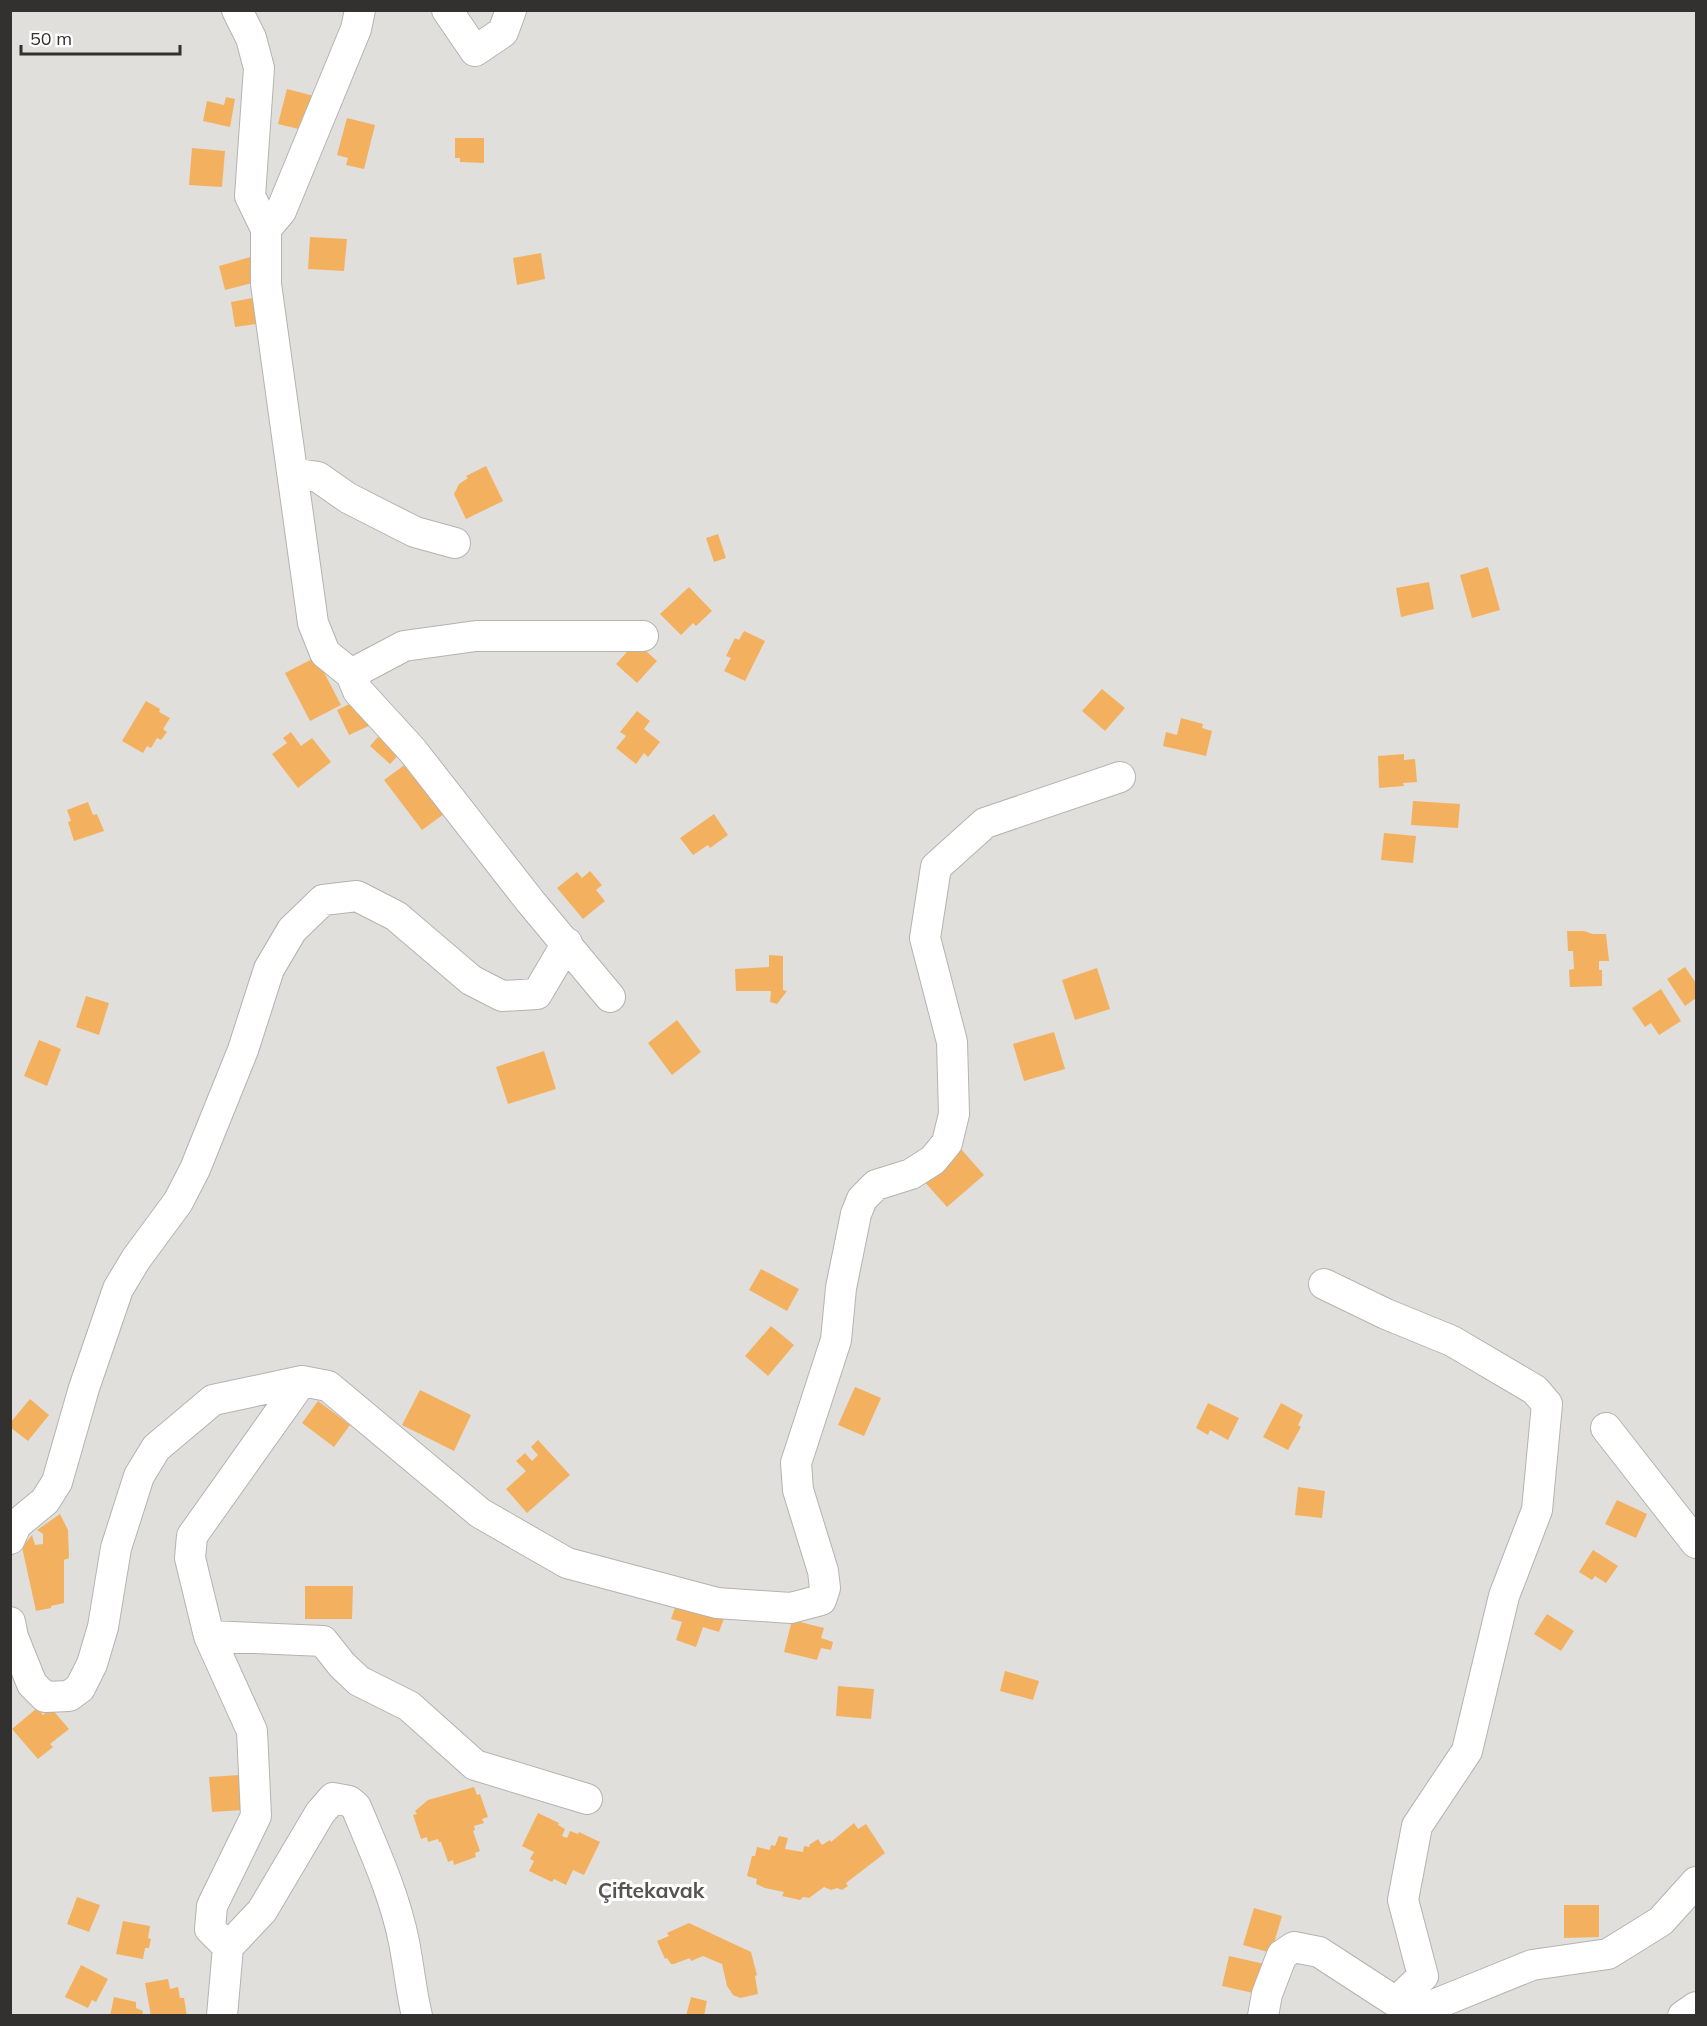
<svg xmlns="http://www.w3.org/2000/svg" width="1707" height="2026" font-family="Mulish,sans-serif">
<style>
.building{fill:#f3b160}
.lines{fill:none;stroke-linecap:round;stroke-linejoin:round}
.minor-casing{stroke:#b4b3b0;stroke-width:32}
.minor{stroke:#fff;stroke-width:30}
.labels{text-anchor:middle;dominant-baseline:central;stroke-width:6;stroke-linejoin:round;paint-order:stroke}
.district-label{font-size:21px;font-weight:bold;fill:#555451;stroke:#fff}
</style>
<rect width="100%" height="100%" fill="#e0dfdb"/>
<!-- building -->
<path class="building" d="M287,89L318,97L311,132L278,124Z
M226,97L235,99L230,127L203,121L207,101L224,105Z
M347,118L375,125L364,169L346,165L348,158L337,155Z
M455,138H484V163L460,162V158H455Z
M192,148L225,151L222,187L189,185Z
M310,237L347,239L344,271L308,269Z
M541,253L545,279L517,285L513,258Z
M254,256L260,281L225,290L219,266Z
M258,297L262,323L235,327L231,302Z
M486,466L503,501L466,519L454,494L459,484L468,478L466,476Z
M718,534L726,558L714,562L706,538Z
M1488,567L1500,610L1472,618L1460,575Z
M1429,582L1434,609L1401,617L1396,588Z
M689,587L712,611L696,626L693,623L681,635L660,614Z
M744,631L765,641L745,681L724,671L731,658L726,656L735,638L739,640Z
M636,642L657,661L637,683L616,664Z
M316,657L341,705L310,721L285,673Z
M1102,689L1125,708L1105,731L1082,711Z
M358,700L373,724L349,735L337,710Z
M146,701L160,709L159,712L170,718L163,729L167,732L161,740L157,738L151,748L147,746L143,753L122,741Z
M637,711L650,721L644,729L660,742L648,757L644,753L636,764L616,748L626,736L620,732Z
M1181,718L1203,724L1202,728L1212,731L1206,756L1163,746L1166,732L1177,735Z
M386,728L406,747L390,764L370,746Z
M291,732L301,746L312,738L331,762L298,788L272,754L287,743L283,738Z
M1404,754V760L1415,759L1417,782L1403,783L1404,786L1379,788L1378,756Z
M410,761L448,811L422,830L384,780Z
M1413,801L1460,804L1458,828L1411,825Z
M88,802L93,815L97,814L104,831L74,841L68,822L71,821L67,810Z
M714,814L728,835L710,848L708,845L693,855L680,838Z
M1384,833L1416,836L1413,863L1381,860Z
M590,871L602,885L596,890L605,901L583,919L557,888L577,872L582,878Z
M1567,931H1584L1593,934H1606L1609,961H1599V970H1602V986L1570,987L1569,970L1574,969L1573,951H1568Z
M769,955L783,956V990L787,991L777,1004L770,1002L771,991H736L735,969L769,967Z
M1685,967L1696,983V998L1685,1006L1667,979Z
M1097,968L1110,1009L1075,1020L1062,980Z
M1661,989L1681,1021L1659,1035L1651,1023L1645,1027L1632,1008Z
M86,996L109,1003L99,1035L76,1027Z
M677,1020L701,1052L672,1075L648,1043Z
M1054,1032L1065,1069L1024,1081L1013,1044Z
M39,1040L61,1049L47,1086L24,1076Z
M544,1051L556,1089L508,1104L496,1067Z
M960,1148L984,1175L947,1207L923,1180Z
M761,1269L799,1289L787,1311L749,1290Z
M771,1326L794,1345L768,1376L745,1356Z
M855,1387L881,1398L864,1436L838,1425Z
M420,1390L471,1415L454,1451L402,1425Z
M30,1399L49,1415L28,1441L10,1427V1423Z
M318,1401L350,1425L334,1447L302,1423Z
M1208,1403L1239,1418L1228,1440L1210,1430L1208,1435L1196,1428Z
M1281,1403L1303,1415L1298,1425L1301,1427L1288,1450L1263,1437Z
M538,1440L570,1475L527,1513L506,1489L526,1471L516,1461L525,1453L532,1461L538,1455L531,1447Z
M1298,1487L1325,1491L1322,1518L1295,1515Z
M1617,1500L1647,1514L1636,1538L1605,1524Z
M60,1514L68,1530L69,1558L64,1560V1603L51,1606V1608L36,1611L22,1547L32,1535L35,1545L43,1544V1534L37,1530Z
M1593,1550L1618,1566L1606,1583L1595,1576L1592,1580L1579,1572Z
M305,1586H353L352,1619H305Z
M679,1596L726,1613L719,1632L703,1627L696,1647L676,1640L682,1622L671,1619Z
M1547,1614L1574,1631L1561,1651L1534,1634Z
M792,1620L824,1628L821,1638L833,1642L831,1650L821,1648L817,1660L784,1652Z
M1005,1671L1039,1681L1033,1700L1000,1691Z
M838,1686L874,1689L871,1719L836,1716Z
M37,1708L43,1715L51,1708L69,1729L50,1744L53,1747L38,1759L12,1729Z
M239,1775L242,1810L212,1812L209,1777Z
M474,1787L477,1795L480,1794L488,1817L482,1819L484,1823L474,1826L475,1830L473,1831L480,1851L475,1853L476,1857L454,1865L453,1860L448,1862L441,1842H439L438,1839L428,1842L427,1837L421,1839L413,1815L417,1814L415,1811L428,1800Z
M538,1813L559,1823L558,1825L565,1829L562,1836L567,1838L570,1831L578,1834L579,1832L600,1842L584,1875L573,1870L566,1885L554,1879L552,1882L529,1871L534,1861L530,1859L534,1852L522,1846Z
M854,1823L858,1829L866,1824L885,1853L846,1883L848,1886L842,1890L837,1888L831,1890L824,1887L809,1898L803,1897L800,1900L782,1896L784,1892L765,1888L756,1884L757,1879L747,1876L752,1856H755L757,1847L770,1850L771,1845L775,1846L779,1836L788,1838L785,1849L803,1852L804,1846L810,1847L809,1845L818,1839L822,1845L830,1840L831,1842Z
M77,1897L100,1905L89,1932L67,1924Z
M1564,1905H1599V1937L1564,1938Z
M1254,1908L1282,1916L1271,1953L1243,1945Z
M123,1921L150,1926L148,1938L151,1939L149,1948H145L143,1959L116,1954Z
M689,1923L751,1952L757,1975L755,1976L758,1994L740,1998L733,1995L727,1986L722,1964L703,1956L691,1961L690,1958L674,1964H671L667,1958L665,1959L657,1941L669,1936L667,1933Z
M1229,1956L1269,1965L1262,1995L1222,1986Z
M81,1965L108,1979L96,2002L92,2000L88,2008L65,1997Z
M168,1979L170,1989L178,1987L180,1998H184L187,2016H151L145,1983Z
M114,1997L136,2002V2008L143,2011L142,2016H110Z
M691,1997L707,2001L704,2016H686Z"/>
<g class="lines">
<defs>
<path id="minor" d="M237,10L251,38L259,68L250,196L266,229V284L313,623L325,653L351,674L358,691L412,750L530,901L610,997
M447,10L475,51L503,32L511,10
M266,229L281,211L356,29L360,10
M292,473L318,477L348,498L415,532L455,543
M351,674L404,646L476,636H643
M1324,1284L1386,1314L1452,1341L1535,1390L1547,1404L1537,1510L1504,1596L1467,1751L1417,1826L1403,1900L1423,1976L1396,2002
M1606,1428L1696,1543
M10,1539L16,1525L45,1501L57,1482L84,1388L118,1289L136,1259L178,1202L195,1169L243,1050L269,969L292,930L323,900L357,896L396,916L471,980L502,996L537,994L567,943
M10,1622L13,1637L32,1684L45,1697L69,1696L80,1688L92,1664L103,1627L116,1548L139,1476L156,1448L213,1400L302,1381L328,1386L480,1513L567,1563L717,1603L791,1608L821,1600L825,1588L823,1571L798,1490L796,1463L836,1340L841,1288L856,1214L862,1199L876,1185L911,1174L933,1160L947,1143L954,1114L952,1042L925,938L936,867L985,823L1120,777
M209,1636L323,1641L342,1665L359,1681L409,1706L475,1765L587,1799
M228,1947L210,1929L212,1906L256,1816L252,1731L209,1636L190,1558L192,1536L302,1381
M222,2016L228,1947L262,1911L320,1813L333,1798L349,1801L356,1807C374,1850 395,1896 404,1942C409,1967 411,1991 417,2016
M1263,2016L1267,1994L1282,1955L1294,1947L1319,1952L1396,2002L1426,2008L1532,1965L1608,1954L1661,1921L1696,1882
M1683,2016L1696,2007"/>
</defs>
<!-- minor casing -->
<use href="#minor" class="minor-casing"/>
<!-- minor -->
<use href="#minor" class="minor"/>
</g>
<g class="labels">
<!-- district labels -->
<g class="district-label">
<text x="651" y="1890">Çiftekavak</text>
</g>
</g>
<!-- border -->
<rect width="1707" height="2026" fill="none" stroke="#323130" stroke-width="24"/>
<!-- scale -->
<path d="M21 45v9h159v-9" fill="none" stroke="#323130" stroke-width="3"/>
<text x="30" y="45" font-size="18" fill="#323130" stroke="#ffffff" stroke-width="4.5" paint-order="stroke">50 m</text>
</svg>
